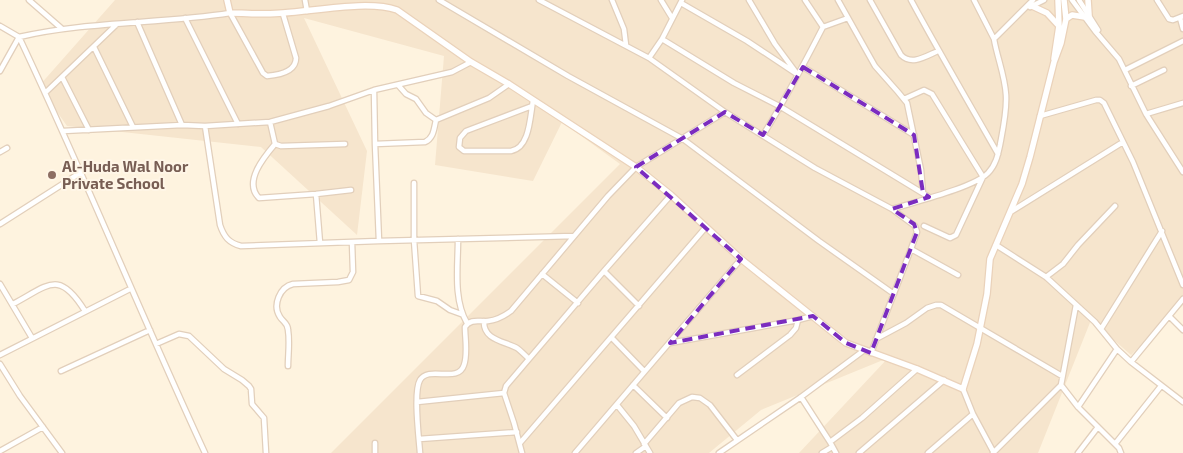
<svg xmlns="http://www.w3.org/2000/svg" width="1183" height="453" font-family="'Exo 2',sans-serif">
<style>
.residential{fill:#f6e5cd}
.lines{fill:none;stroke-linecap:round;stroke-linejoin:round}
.street-casing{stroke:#e2cfbb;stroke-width:7}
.secondary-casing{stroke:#ead2ba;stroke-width:8}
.street{stroke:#fff;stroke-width:4.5}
.secondary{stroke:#fff;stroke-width:5.5}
.marked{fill:none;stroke:#7b2cbf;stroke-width:4;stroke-dasharray:10 6;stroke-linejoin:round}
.education-dot{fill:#8d6e63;stroke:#fff6e7;stroke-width:2}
.labels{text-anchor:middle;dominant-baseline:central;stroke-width:4;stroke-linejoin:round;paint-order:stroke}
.education-label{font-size:15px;font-weight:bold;fill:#785e54;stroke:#fff6e7;text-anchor:start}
</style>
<rect width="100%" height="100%" fill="#fef3df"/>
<!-- residential -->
<path class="residential" d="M115,0H1183V305L1131,355L1091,320L1038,453H799L888,358L761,410L709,453H331L620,164L562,122L533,181L435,165L444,56L304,18L367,151L357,235L261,147L67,126L39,86Z"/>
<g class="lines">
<defs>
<path id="street" d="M29,0L61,28
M305,0L307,11
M439,0L568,76L683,139L819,241L894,294
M539,0L649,58L662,39L682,0
M612,0L624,29L626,45
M661,0L672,18
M749,0L775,44L795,71
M805,0L823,27
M838,0L875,66L898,92L907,103L921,170L923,193
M870,0L901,55C912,66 926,56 938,51
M911,0C939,52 969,103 998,154
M974,0L994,39
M1072,0L1095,31L1119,59L1146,114L1183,172
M1079,0L1098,30
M1157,0L1169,19L1173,20L1183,16
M681,3L747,41L797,74
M1030,7L1044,0
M185,18L238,124
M1180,18L1183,29
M137,22L182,125
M0,26L19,37C88,21 160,24 230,13L263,73L267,76C279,75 296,72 296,58L283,14
M19,37C84,174 141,315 205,453
M662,39L734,83L781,107L929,197
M94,47L133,127
M649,58L725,112
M803,67L914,135
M1125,70L1183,41
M0,71L19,37
M62,77L89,130
M398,85L406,94L416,99L426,113L436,120L489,98L509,84
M1131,86L1164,70
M374,90L375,144L425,142C434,138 434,128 436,120
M45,93L116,25
M904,99L924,90L932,94L983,177L956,235L950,238L924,226
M532,106L466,131L460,138L459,147L464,151H511C530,148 530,116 533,101
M1146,114L1183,103
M1040,116L1096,100H1100L1104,103L1133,162L1183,285
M270,122L275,144L281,146L345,144
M205,126L220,225C224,237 229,243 241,246L379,241L574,236
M63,131L182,125L205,126L270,122L329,106L374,90L452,72L471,62
M763,135C785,100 804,64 823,27L848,18
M275,144C264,157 243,182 259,198L316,194L351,190
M375,144L379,241
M0,152L7,148
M414,183V240L418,296L437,301L450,310L461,314
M316,194L320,243
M892,209C914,202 973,188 988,173C996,165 998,154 1000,145C1003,129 1007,111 1006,95C1005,76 997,57 994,39L1033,0
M1012,211L1123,142
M0,224L80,173
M458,239C458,266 453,299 467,323
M996,245L1046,277L1095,322L1117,349L1131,362L1183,402
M911,249L958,275
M604,271L639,306
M542,274L578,303
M1046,277L1063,264L1078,245L1115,206
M0,284L32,338
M13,304C49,285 59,269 85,311
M1169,316L1183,330
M484,321C483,340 504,341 517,348C521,351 525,355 529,359
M1101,329L1162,231
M612,338L644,371
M876,339L906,323L927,308L936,305H941L1062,376
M670,343L798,320L813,316
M156,344L179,334L189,336L224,369L242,380L249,386L251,389L252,404L264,418L266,453
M1117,349L1078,407L1119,448L1121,453
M0,355L130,289
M1131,362L1183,299
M0,364L20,396L62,453
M288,366C288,355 290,342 288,330C288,323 283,322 280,317C272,305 280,287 293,284L338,282L349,280L353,272L352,242
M61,371L150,330
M737,375L790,335L796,328L798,320
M633,385L667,418
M1061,385L1078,407
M963,389L973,414L994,453
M801,397L830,442
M417,402L504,393
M617,405L634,426L650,453
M419,439L517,432
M520,443L706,227
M644,444L679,403L692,397L700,398L710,405L737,440
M1115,444L1161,386
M0,451L43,427
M375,453V443
M420,453C419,438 413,392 420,380C429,365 458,384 464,365C468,354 465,338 465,327C471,318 479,322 488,321C497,320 504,316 511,311L608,196L636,167L725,112L815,168L892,209L915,226L917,232L911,249L871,353
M522,453L514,423L504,393L506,386L604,271L671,195
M575,453L741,259
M636,453L646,446
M719,453L801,397L863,351
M822,453L832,447
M836,453L830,442L862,418L917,369
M859,453L944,380
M928,453L973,414
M993,453L1061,385L1076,305
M1078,453L1098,427"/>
<path id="secondary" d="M227,0L230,13C247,13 266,15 283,13C316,11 368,0 397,10L471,62L509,84L636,167L671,195L741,259L846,343L917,369L963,389L977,344L987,294L990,259L1022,184L1030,157L1054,62L1061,43L1066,19L1064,0
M1088,0L1089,15
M1032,6L1047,13L1059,26
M1066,19L1072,15L1085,17
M1054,59L1059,26L1058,0"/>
</defs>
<!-- street casing -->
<use href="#street" class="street-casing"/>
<!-- secondary casing -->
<use href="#secondary" class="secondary-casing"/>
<!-- street -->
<use href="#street" class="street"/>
<!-- secondary -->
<use href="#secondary" class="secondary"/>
</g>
<!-- marked area -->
<path class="marked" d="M803,67L914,135L923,193L929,197L892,209L914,224L917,232L871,353L846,343L813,316L670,343L741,259L636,167L725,112L763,135Z"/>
<!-- markers -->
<circle class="education-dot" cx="52" cy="175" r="5"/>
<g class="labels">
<!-- education labels -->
<g class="education-label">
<text x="62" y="166">Al-Huda Wal Noor<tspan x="62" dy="17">Private School</tspan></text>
</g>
</g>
</svg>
